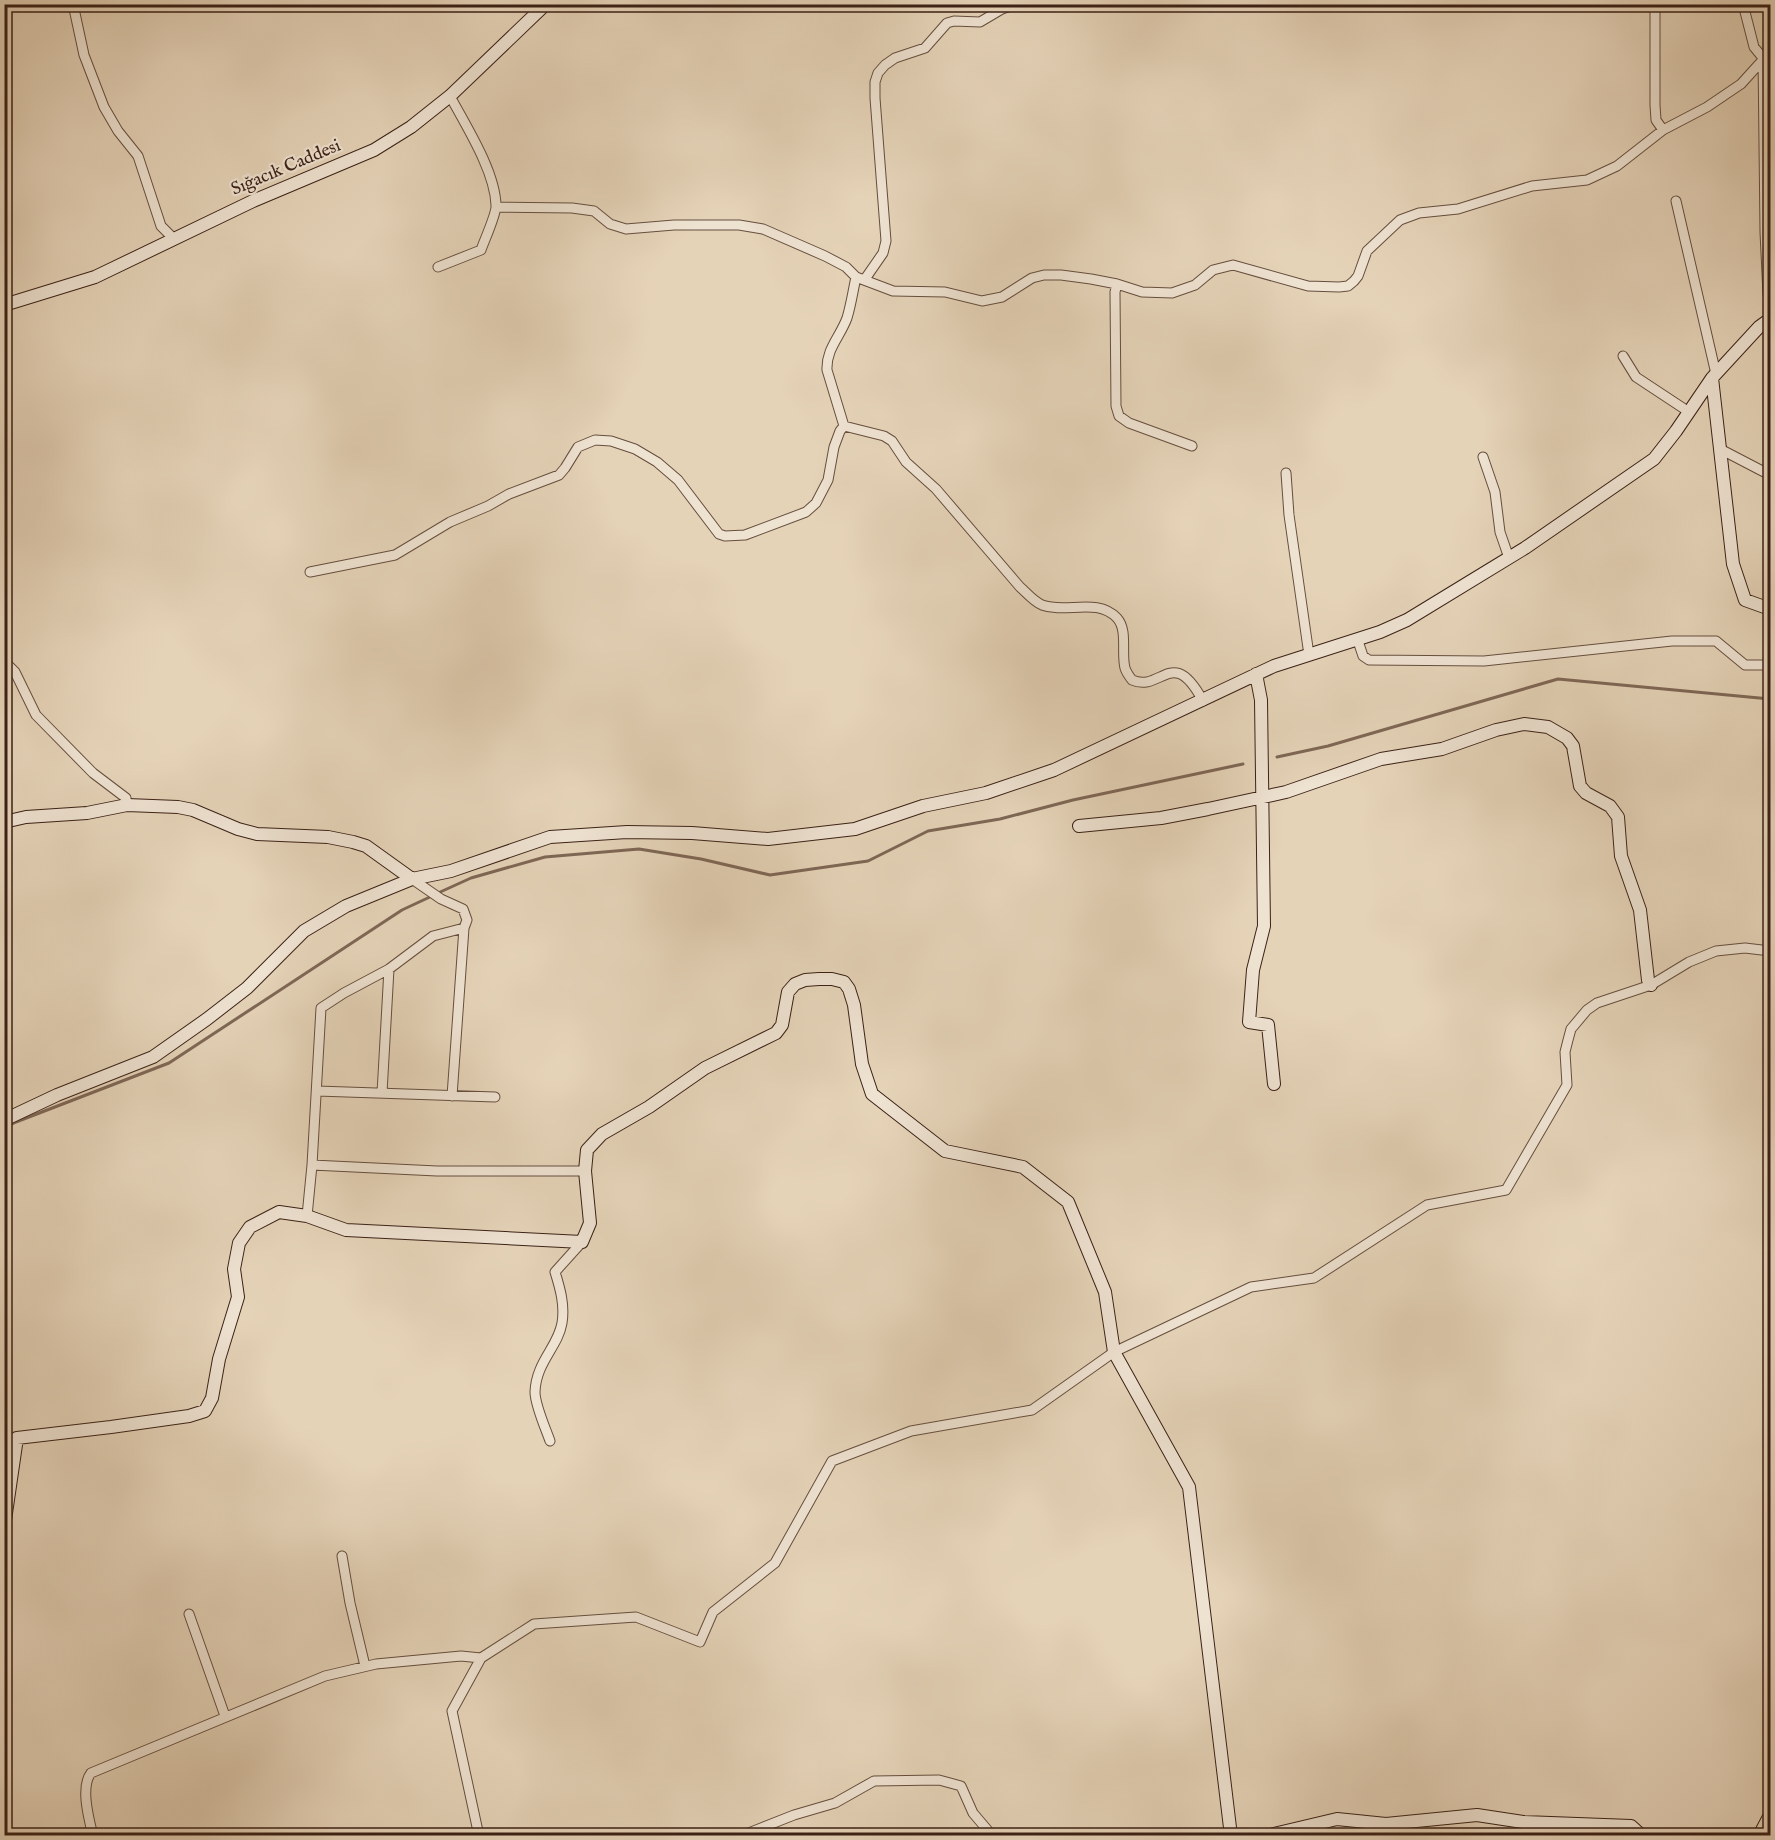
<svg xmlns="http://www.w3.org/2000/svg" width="1775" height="1840" font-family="'IM FELL English',serif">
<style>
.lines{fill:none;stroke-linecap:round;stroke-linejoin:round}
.stream{stroke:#7e6756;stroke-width:3}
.street-casing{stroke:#664e3e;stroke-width:11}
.secondary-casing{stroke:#3b2116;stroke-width:14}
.primary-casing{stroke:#3b2116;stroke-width:16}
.street{stroke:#eee2d1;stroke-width:9}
.secondary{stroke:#eee2d1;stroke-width:12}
.primary{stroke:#e5d3b8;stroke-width:14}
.labels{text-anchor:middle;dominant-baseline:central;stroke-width:4.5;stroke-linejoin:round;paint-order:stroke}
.street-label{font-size:18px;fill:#3b2116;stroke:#eee2d1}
</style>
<rect width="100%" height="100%" fill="#e5d3b8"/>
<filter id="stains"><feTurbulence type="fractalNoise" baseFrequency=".00333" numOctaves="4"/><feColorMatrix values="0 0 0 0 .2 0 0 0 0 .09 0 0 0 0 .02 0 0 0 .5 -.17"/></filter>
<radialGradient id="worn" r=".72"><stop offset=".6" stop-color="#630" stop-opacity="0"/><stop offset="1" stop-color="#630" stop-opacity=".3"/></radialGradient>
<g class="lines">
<!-- stream -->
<path class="stream" d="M1277,757L1328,746L1558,679L1770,699
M438,893L471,878L545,857L639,849L701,859L770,875L868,861L928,831L1000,819L1073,800L1243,764
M4,1128L16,1122L169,1063L402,910L432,896"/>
<defs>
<path id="street" d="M73,4L84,55L104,107L118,131L138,156L161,226L173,238
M1655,4V105L1656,120L1663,130
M1743,4L1754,47L1763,58L1765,232L1768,294L1770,301
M1676,201L1716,374
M497,207L572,208L594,211L610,224L626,229L674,225H739L763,229L825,256L846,267L856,277L893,291L945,292L982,301L1002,297L1032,278L1044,275H1061L1091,279L1117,284L1142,292L1172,293L1195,285L1213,270L1233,265L1308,286L1339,287L1348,286L1354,281L1358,276L1367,251L1400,220L1419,213L1458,209L1532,186L1587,180L1617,166L1663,130L1707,107L1741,84L1770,52
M438,267L481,250C484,241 497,213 496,205C495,171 466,126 450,96
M865,279L883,253L886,241L875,98V82L878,73L885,65L895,58L925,48L947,23L954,21L980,22L1002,9L1016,4
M1117,284L1115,292L1116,406L1119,416L1129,423L1192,446
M1623,356L1636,377L1689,412
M844,426L884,436L892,441L906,462L936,489L1020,587C1027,593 1033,601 1042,605C1066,614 1097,597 1117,618C1128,630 1121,653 1125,668C1126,672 1129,676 1132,680C1162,693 1172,644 1203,701
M1720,449L1770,475
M1483,457L1495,492L1500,532L1509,558
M1286,473L1289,515L1309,655
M310,572L395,555L450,522L488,506L509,494L559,475L565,468L578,447L595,440L611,441L635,449L657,462L678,480L719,534L725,536L745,535L806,512L816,503L828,480L834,447L840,431L844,426L827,370C826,349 840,337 847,318C851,305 853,291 856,277
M1358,641L1363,656L1369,660L1484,661L1672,641H1716L1745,665H1770
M4,661L15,672L36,715L93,773L126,798L127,805
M412,879L441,899L463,909L467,920L464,928L452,1096
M317,1091L495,1097
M382,1093L389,969
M312,1165L437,1171H585
M307,1216L312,1165L321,1008L344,993L389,969L433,936L464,928
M550,1441C545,1427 535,1405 535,1392C536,1362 558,1347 562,1323C565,1305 560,1288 555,1272L582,1242
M342,1556L350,1603L365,1666
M189,1614L225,1716
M93,1836C89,1819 80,1787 91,1773L325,1676L376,1664L461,1656L481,1658
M479,1836L452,1711L481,1658L534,1624L636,1617L700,1642L713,1612L775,1563L832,1461L911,1431L1032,1410L1114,1352L1251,1287L1314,1278L1427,1205L1506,1190L1567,1085L1565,1052L1568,1040L1571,1029L1587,1010L1597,1003L1651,985L1689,962L1716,951L1745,948L1770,951
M741,1836L794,1815L835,1803L874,1781L939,1780L961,1786L973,1813L990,1833L1001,1836"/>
<path id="secondary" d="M4,305L95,277L253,201L374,150L411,127L450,96L546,4
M1712,378L1733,564L1745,600L1770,609
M1256,674L1261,700L1264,926L1253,970L1249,1022L1268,1025L1274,1084
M4,822L26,817L87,813L127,805L178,807L193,810L238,829L257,834L328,837L353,842L366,846L412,879
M1079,826L1161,818L1208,809L1286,792L1381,759L1442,749L1496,730L1524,724L1548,727L1567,738L1573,746L1580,786L1586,793L1610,806L1618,817L1621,856L1640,910L1648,980L1651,985
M4,1120L57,1095L153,1057L207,1019L247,988L304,931L346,906L412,879L451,871L550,837L627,832L692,833L768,839L855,829L923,806L986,793L1054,770L1274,666L1380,632L1407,620L1525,548L1654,459L1676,431L1712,378L1759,327L1770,319
M4,1527L17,1438L111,1427L189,1416L205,1411L212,1398L219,1359L238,1297L234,1269L239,1243L250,1227L279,1212L307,1216L346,1230L582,1242L590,1223L585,1171L587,1150L602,1134L649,1107L705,1068L776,1033L782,1025L788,992L795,984L805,980L819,979H832L844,982L849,989L854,1005L862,1064L872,1094L945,1151L1023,1167L1068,1202L1105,1292L1114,1352L1189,1487L1231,1836
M1266,1836L1337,1819L1386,1824L1477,1815L1523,1822L1631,1826L1642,1836"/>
<path id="primary" d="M1760,1836L1770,1817"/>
</defs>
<!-- street casing -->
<use href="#street" class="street-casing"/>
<!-- secondary casing -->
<use href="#secondary" class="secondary-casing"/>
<!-- primary casing -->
<use href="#primary" class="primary-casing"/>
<!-- street -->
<use href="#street" class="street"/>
<!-- secondary -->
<use href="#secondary" class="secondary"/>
<!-- primary -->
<use href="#primary" class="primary"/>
</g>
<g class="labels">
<!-- street labels -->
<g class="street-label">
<text transform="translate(286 168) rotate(-23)">Sığacık Caddesi</text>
</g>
</g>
<!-- margin -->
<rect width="1775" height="1840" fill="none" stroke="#e5d3b8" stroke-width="24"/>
<rect x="6" y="6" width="1763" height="1828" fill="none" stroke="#3b2116" stroke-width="3"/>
<rect x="12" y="12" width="1751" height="1816" fill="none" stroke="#3b2116" stroke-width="1.5"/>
<rect width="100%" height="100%" filter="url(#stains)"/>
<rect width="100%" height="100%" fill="url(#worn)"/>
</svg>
